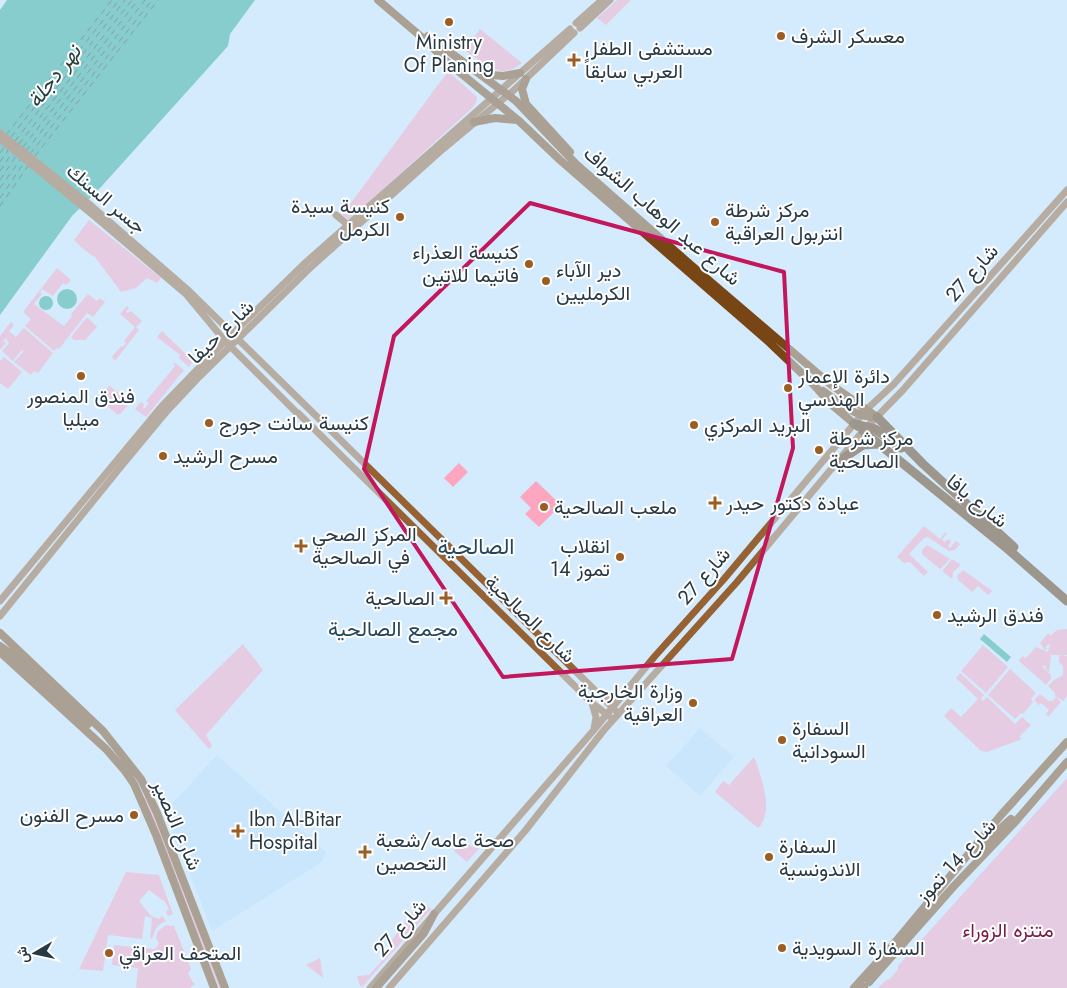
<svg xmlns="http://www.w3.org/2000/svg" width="1067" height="988" font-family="Jost,Vazirmatn,sans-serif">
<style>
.built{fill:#bce1fc}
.green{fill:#fca6c0}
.water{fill:#2da895}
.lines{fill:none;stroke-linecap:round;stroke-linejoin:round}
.ferry{stroke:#253f3a;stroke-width:1;stroke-dasharray:6 5;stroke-linecap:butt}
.secondary{stroke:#966133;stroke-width:7}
.primary{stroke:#784514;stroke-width:8}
.motorway{stroke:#5b3003;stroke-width:9}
.marked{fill:none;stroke:#c2185b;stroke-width:4;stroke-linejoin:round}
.poi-dot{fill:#9b5d22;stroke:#fff;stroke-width:2}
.labels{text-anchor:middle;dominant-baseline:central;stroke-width:4;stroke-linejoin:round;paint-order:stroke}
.poi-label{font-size:20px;fill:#293944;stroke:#fff;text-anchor:start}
.street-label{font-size:20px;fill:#293944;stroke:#fff}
.park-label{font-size:20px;fill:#7b1c44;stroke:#fff}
.water-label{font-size:21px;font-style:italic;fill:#253f3a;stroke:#fff}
.neighbourhood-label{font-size:21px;fill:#23465d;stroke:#fff}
.quarter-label{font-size:22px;fill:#23465d;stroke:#fff}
</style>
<rect width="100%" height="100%" fill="#d4ebfd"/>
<!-- built -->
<path class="built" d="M700,728L734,757L700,796L666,766Z
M217,755L326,852L322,862L212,931L165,811Z"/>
<!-- green -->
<path class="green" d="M617,0H631L606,25L597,18Z
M480,29L522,63C499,82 485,63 464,50Z
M450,73L477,97V100L473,107L350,220L342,215L446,74Z
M89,220L161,278L157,283L147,278L136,288L121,292L95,257C87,253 80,246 74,240Z
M57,268L71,280L66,285L63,283L53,296L42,289L40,292L42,294L34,304L64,326L72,316L71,314L88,294L97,301L100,298L105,302L93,317L87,313L59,349L57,348L54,351L25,326L31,319L23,312Z
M127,306L129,308L126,312L128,313L131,311L142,321L136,327L139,330L115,361L112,357L121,346L123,347L126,343L124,341L135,327L120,314Z
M86,318H88L97,327L85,340H74L71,337Z
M11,322L14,325L9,331L16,337L24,328L53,353L38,373L34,371L31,375L14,362L24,351L22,350L13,361L2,351L9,343L6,338L3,341L6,343L0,350V336Z
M162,331L193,361L189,367L179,358L180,355L157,337Z
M4,357L22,372L8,389L0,383V361Z
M174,362L184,370L146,417L135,409L141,402L144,404L143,408L144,409L149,403L146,401L175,366L173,364Z
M109,386L111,387L129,401V404L120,414L118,415L100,400V398Z
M459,463L468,472L453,487L444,478Z
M536,481L561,505L539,527L525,514L531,508L520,497Z
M924,526L940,539L946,532L947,534L942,539L945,542L948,539L951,542L948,546L950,548L956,541L960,544L955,550L949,551L928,537L924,538L909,554L928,572L924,576L910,562L904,563L897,557Z
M927,545L950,559L940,569L922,554V550Z
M952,559L961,565L953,572L952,579L942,571Z
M963,570L991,590L992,591L988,595L978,586L972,592L958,580L957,576Z
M1067,629V655H1051L1049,652L1051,656L1049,672L1046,669L1045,665L1042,666L1051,675V679L1046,685L1019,661L1022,656L1026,658L1036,647L1048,652L1050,644L1046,646L1047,650L1044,649L1040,643L1048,633L1050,636L1057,630Z
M243,644L263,670L206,735L212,746L209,749L175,710Z
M983,645L1008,667L986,693L961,671Z
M1062,655L1067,656V696L1063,701L1055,696V693L1048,686L1054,680L1063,675V666L1059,662V656Z
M1010,669L1036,693L1031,699L1033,702L1023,714L1021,713L1015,719L988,695Z
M960,673L984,695L981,699L983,701L987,697L1015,724L1022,717L1031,725L1019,737L1022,739L987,752L981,751L944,716L951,708L961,717L978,699L956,678Z
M1040,694L1049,701H1053L1056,697L1061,702L1048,717L1046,714L1049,710L1041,703L1039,705L1034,700Z
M754,757C761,776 775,812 758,828L715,792L723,781L729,785Z
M1067,778V988H878L886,980L890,979L898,969V966Z
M145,797L148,798L221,988H219L144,798Z
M463,841L473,847L477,846L481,842L484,843L467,862L454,851Z
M126,872L159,875L173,914L168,916L166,912L169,909L165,902L149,890L139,901L151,916L159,919L162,916L166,921C152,927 157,933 150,940L152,918L145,916L142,939L108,935L103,971L79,969Z
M420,901H423L431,909L362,987L360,986L357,976L369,975L390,952L388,950L389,944Z
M166,925L174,926L191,969L188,973L192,981L195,984L190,988H136L138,968L112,965L114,945L155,949L159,944L156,938L158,931Z
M320,958L323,978L306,965Z"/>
<!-- water -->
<path class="water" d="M7,0H255L230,34L228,46L101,187L72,216L0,315V10Z
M57 299a10 10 0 1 1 20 0a10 10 0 1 1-20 0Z
M39 303a7 7 0 1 1 14 0a7 7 0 1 1-14 0Z
M984,634L1011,657L1007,662L980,639Z"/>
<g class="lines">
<!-- ferry -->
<path class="ferry" d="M6,135L112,0
M11,137L119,0
M15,141L125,0
M19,144L132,0
M23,147L138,0
M26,151L145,0
M0,153L5,146
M30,154L152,0
M35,156L158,0
M0,162L8,150
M0,171L12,153
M0,180L16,156
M0,188L20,160
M0,198L24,163
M0,206L28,166"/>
<!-- secondary -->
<path class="secondary" d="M576,23L602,0
M580,28L610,0
M0,133L89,204L189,291L304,404
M0,139L93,215L186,294L225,341L296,412
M336,215L348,225
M305,405L615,710
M298,413L592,703L609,716
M0,601L162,406L225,341L305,263L570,29
M0,616L123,464L167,411L197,379L310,268L443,149L514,90L574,33
M600,695H615L624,693
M592,703L596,717L594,729
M370,988L593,731L655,656L724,579L854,424L867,409L894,384L1067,190
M389,988L525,831L604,730L737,582L863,431L903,390L1067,202"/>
<!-- primary -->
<path class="primary" d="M378,0L425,40L447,62L518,120L560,160L770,343L813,384L832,405L858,427
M428,36L516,101L576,164L691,265L830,384L877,417
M480,74L503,76L520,73
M526,79L522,89L526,104L570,152
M474,122L495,118L517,120
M823,391C840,403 856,418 877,417
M0,633L103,731L141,779L157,813L225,988
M0,646L14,656L88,724
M0,652L106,749L125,771L134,784L156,835L214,988
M977,850L1011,819
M869,982L954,886L1016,821L1067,762
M376,988L424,933L434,914
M854,988L892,946L1001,815L1067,742
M863,988L864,987"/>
<!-- motorway -->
<path class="motorway" d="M877,417L923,464L1014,547
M854,424L875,429L901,448
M863,431L1009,550L1067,601
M839,461L863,445L878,444"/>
</g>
<!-- marked area -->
<path d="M0 0H1067V988H0ZM530,203L784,272L793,448L732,659L503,677L364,469L394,336Z" fill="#d4ebfd" fill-opacity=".55" fill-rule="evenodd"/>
<path class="marked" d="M530,203L784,272L793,448L732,659L503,677L364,469L394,336Z"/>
<!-- markers -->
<g class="poi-dot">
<circle cx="449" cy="22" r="5"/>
<circle cx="781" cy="36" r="5"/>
<path d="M571.5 52.5h5v5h5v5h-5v5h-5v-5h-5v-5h5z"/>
<circle cx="400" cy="217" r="5"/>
<circle cx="715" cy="222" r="5"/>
<circle cx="529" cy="264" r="5"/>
<circle cx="546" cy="281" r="5"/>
<circle cx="81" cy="376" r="5"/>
<circle cx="788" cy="388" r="5"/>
<circle cx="209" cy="423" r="5"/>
<circle cx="694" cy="425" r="5"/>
<circle cx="819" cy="450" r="5"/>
<circle cx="163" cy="456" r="5"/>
<path d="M712.5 495.5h5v5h5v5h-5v5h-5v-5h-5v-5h5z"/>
<circle cx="544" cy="507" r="5"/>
<path d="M298.5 538.5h5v5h5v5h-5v5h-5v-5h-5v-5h5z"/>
<circle cx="620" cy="557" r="5"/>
<path d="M443.5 590.5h5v5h5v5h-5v5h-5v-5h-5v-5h5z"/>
<circle cx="937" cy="615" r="5"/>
<circle cx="693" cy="703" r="5"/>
<circle cx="782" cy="740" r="5"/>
<circle cx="134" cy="815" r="5"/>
<path d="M235.5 823.5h5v5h5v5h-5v5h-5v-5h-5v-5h5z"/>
<path d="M362.5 844.5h5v5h5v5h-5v5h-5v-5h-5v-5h5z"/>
<circle cx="769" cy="857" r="5"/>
<circle cx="782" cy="948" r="5"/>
<circle cx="109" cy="953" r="5"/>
</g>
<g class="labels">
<!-- poi labels -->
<g class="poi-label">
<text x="791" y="36">معسكر الشرف</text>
<text x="449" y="42" text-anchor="middle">Ministry<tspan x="449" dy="23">Of Planing</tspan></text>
<text x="585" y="48">مستشفى الطفل<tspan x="585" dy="23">العربي سابقاً</tspan></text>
<text x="390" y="206" text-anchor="end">كنيسة سيدة<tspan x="390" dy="23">الكرمل</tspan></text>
<text x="725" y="210">مركز شرطة<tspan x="725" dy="23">انتربول العراقية</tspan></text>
<text x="519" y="252" text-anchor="end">كنيسة العذراء<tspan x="519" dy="23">فاتيما للاتين</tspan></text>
<text x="556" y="270">دير الآباء<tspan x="556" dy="23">الكرمليين</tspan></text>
<text x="798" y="376">دائرة الإعمار<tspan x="798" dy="23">الهندسي</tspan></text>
<text x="81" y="396" text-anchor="middle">فندق المنصور<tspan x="81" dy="23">ميليا</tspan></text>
<text x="219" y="423">كنيسة سانت جورج</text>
<text x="704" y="425">البريد المركزي</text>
<text x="829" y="438">مركز شرطة<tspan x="829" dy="23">الصالحية</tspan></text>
<text x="173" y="456">مسرح الرشيد</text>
<text x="726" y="503">عيادة دكتور حيدر</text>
<text x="554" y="507">ملعب الصالحية</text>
<text x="312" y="534">المركز الصحي<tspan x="312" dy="23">في الصالحية</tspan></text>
<text x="610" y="546" text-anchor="end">انقلاب<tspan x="610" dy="23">14 تموز</tspan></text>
<text x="435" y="598" text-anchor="end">الصالحية</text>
<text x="947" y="615">فندق الرشيد</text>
<text x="683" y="691" text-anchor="end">وزارة الخارجية<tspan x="683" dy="23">العراقية</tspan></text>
<text x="792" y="728">السفارة<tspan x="792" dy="23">السودانية</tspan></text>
<text x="124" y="815" text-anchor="end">مسرح الفنون</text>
<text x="249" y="819">Ibn Al-Bitar<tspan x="249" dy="23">Hospital</tspan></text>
<text x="376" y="840">صحة عامه/شعبة<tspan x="376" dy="23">التحصين</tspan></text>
<text x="779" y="846">السفارة<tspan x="779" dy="23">الاندونسية</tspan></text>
<text x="792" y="948">السفارة السويدية</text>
<text x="119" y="953">المتحف العراقي</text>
</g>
<!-- street labels -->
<g class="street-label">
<text transform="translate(106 199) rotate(40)">جسر السنك</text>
<text transform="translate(662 216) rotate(41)">شارع عبد الوهاب الشواف</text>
<text transform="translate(972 273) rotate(-49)">شارع 27</text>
<text transform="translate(221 332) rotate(-44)">شارع حيفا</text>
<text transform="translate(977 501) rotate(39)">شارع يافا</text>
<text transform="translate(704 576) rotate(-49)">شارع 27</text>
<text transform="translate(530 619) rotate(44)">شارع الصالحية</text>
<text transform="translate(177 825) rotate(67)">شارع النصیر</text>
<text transform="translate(956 861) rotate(-47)">شارع 14 تموز</text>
<text transform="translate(400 928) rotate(-49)">شارع 27</text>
</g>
<!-- park labels -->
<g class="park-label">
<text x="1008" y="930">متنزه الزوراء</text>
</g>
<!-- water labels -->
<g class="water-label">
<text transform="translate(54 76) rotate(-52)">نهر دجلة</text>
</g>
<!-- neighbourhood labels -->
<g class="neighbourhood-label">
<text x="393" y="629">مجمع الصالحية</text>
</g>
<!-- quarter labels -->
<g class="quarter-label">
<text x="476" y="546">الصالحية</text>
</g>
</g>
<!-- north arrow -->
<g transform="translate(35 953) rotate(261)" stroke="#ffffff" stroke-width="4" paint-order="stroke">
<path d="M0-4L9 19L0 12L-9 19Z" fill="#293944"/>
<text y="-8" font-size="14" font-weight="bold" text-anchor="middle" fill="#293944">ش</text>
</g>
</svg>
